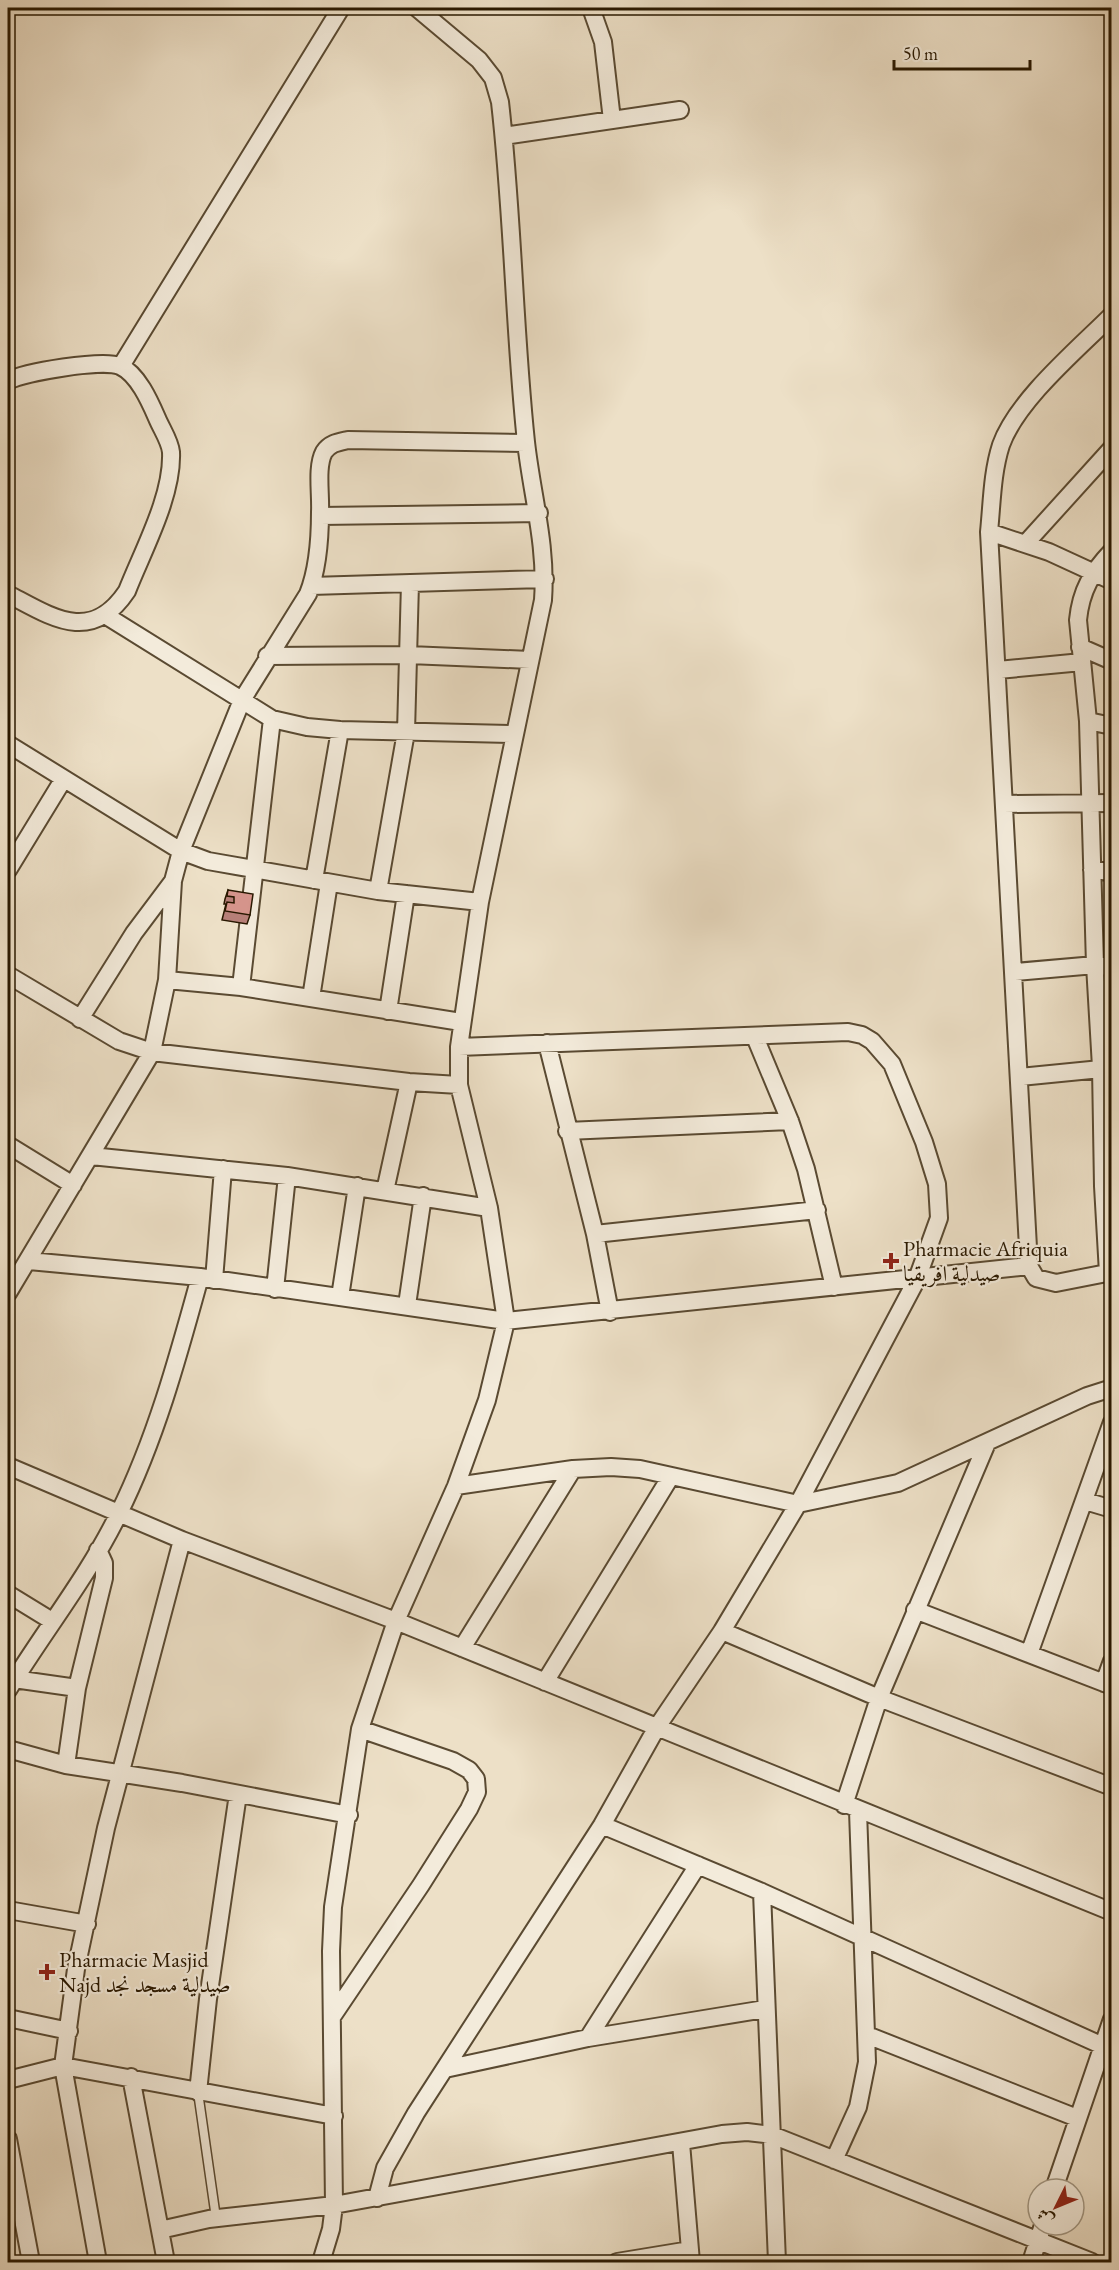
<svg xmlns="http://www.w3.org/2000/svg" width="1119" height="2270" font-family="'EB Garamond',Amiri,serif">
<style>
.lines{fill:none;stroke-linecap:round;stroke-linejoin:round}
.service-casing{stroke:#5a4a32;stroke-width:11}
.minor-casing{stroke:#5a4a32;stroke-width:20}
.service{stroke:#f3ebdb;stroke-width:8}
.minor{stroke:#f3ebdb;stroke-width:16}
.wall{fill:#b77f78;stroke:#291800;stroke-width:1.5}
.building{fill:#d5948b;stroke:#291800;stroke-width:1.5}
.poi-dot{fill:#8f2418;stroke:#f3ebdb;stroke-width:2}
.labels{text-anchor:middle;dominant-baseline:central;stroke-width:4.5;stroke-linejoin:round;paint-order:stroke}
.poi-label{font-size:22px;fill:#291800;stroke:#f3ebdb;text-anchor:start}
</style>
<rect width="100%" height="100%" fill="#ede0c7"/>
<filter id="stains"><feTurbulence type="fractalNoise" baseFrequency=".00333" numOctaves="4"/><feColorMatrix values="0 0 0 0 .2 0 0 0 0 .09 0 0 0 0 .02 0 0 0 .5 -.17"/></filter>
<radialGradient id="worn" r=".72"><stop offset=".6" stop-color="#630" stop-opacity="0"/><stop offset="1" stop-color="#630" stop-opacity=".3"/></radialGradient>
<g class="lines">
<defs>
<path id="service" d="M198,2092L216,2218"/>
<path id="minor" d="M591,8L603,42L612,120
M504,136L680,110
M1112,315C1078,349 1017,400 1001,445C992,473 992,503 989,532L1029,1266L1036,1278L1056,1283L1112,1272
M121,366L341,8
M8,381C25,372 102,359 120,366C138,374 150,402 157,418C161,428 170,441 171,452C173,496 143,550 127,591C91,645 52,617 8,594
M320,516L539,513
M989,532L1049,552L1112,581
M1026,543L1112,448
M311,586L545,579
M105,615L272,719L307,727L340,730L514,734
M1080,647L1112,661
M267,656L409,655L530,660
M998,670L1082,662
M1088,721L1112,726
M8,744L181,851L208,861L378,891L480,902
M1004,804L1112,803
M8,870L63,780
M1092,870L1112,872
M314,880L340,730
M378,891L406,732L410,583
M1015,972L1095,965L1112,967
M8,975L119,1041L152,1052L409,1082L459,1085
M167,980L241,987L461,1022
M241,987L272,719
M311,998L329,883
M388,1011L406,894
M80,1019L134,933L173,881L181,851L242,700L308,594C318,569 320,538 320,512C321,494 316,467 324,452C330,443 339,442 348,440L526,443
M755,1037L790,1121L806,1169L834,1287
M547,1043L595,1234L610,1312
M1020,1077L1111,1068
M567,1131L790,1121
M8,1145L73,1185
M91,1156L287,1176L489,1208
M385,1191L409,1082
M595,1234L817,1210
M29,1261L200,1277L506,1321L1029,1266
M1108,1273L1103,1186L1101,1067L1095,965L1088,721L1078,620C1081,590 1092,572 1112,551
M214,1280L223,1169
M275,1289L287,1176
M8,1293L152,1052L167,980L173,881
M340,1297L357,1186
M407,1305L423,1196
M8,1466L182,1540L396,1621L1112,1912
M456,1486L573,1469L611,1467L640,1469L798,1504L898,1483L1087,1396L1112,1388
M1085,1501L1112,1509
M8,1594L52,1621
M915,1610L1112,1686
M722,1631L879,1698L1112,1787
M462,1648L573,1469
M1029,1654L1112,1422
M8,1675L14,1679L77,1688
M545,1682L671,1476
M1104,1683L1112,1661
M8,1690C44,1631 89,1575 119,1513C156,1438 178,1357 200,1277
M8,1749L66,1765L182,1783L349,1815
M66,1765L77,1688L104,1578V1563L98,1550
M844,1805L879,1698L987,1443
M602,1825L762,1892L1103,2046
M762,1892L777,2262
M8,1910L87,1924
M332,2017L421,1885L469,1809L477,1792L476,1779L469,1770L453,1761L360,1729
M8,2018L69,2031
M867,2035L1077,2118
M588,2038L698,1865
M445,2069L588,2038L765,2009
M131,2077L166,2262
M8,2080L63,2066L334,2116
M198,2092L208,1999L238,1794
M8,2139L31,2262
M681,2143L691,2262
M834,2160L858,2107L867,2062L858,1811
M1054,2189L1112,2019
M377,2198L385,2168L416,2113L602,1825L657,1727L722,1631L798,1504L917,1279L939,1218L937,1184L924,1142L892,1064L872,1041L862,1035L848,1032L459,1047
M160,2230L209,2219L334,2205L722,2134L747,2132L772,2135L1092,2262
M98,2262L63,2066L76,1969L106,1828L182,1540
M321,2262L331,2229L334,2205L331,1951L333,1907L360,1729L396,1621L456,1486L487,1400L506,1321L489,1208L459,1085V1047L480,902L543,600C547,545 532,496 526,442C514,329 513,215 500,102L493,78L479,60L417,8
M617,2262L690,2250
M1031,2262L1043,2225"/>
</defs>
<!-- service casing -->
<use href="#service" class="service-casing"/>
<!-- minor casing -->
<use href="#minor" class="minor-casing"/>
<!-- service -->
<use href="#service" class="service"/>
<!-- minor -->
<use href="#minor" class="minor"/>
</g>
<!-- wall -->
<path class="wall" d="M228,890L250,915L247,924L222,920L226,904H224L225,899Z"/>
<!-- building -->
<path class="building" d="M228,890L253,894L250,915L225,911L227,902L234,903V897L227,896Z"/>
<!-- markers -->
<g class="poi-dot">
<path d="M888 1252h6v6h6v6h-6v6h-6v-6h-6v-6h6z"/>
<path d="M44 1963h6v6h6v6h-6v6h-6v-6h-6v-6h6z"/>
</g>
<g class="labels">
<!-- poi labels -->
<g class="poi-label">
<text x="903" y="1248">Pharmacie Afriquia<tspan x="903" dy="25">صيدلية افريقيا</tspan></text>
<text x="59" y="1959">Pharmacie Masjid<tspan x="59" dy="25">Najd صيدلية مسجد نجد</tspan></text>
</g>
</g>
<!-- margin -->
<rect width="1119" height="2270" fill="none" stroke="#ede0c7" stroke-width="30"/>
<rect x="9" y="9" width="1101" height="2252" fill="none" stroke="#291800" stroke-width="3"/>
<rect x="15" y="15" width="1089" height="2240" fill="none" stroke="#291800" stroke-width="1.5"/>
<!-- north arrow -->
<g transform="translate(1056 2207) rotate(227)"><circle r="28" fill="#f3ebdb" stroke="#a29783" stroke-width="1.5"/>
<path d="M0-4.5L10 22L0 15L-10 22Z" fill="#8f2418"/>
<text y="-9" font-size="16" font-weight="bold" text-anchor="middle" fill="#291800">ش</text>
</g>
<!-- scale -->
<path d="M894 60v9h136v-9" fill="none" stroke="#291800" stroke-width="3"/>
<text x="903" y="60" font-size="18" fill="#291800" stroke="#f3ebdb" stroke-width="4.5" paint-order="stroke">50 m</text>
<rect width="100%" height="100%" filter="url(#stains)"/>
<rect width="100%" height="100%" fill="url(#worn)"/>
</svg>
